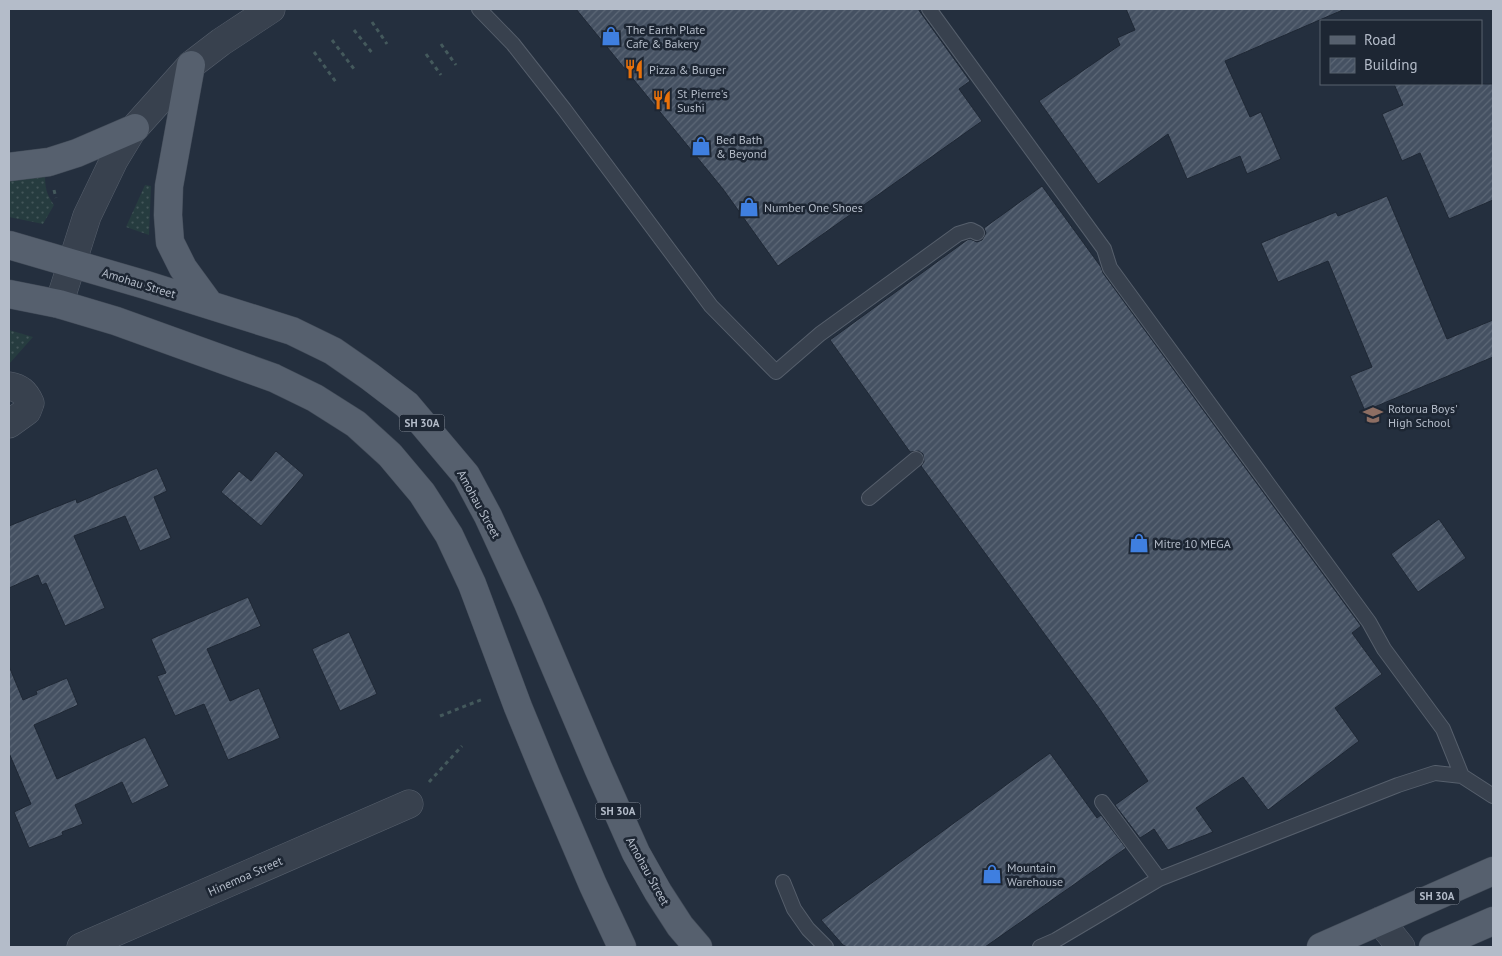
<svg xmlns="http://www.w3.org/2000/svg" width="1502" height="956" viewBox="0 0 1502 956" font-family="'PT Sans',sans-serif">
  <style>
    .green { fill: url(#green-dots) }
    .building { fill: url(#building-hatch); stroke: #1f2835 }
    .lines { fill: none; stroke-linecap: round; stroke-linejoin: round }
    .lane-casing { stroke: #565f6c; stroke-width: 16 }
    .street-casing { stroke: #565f6c; stroke-width: 29 }
    .primary-casing { stroke: #414a57; stroke-width: 29 }
    .path { stroke: #44595c; stroke-width: 3; stroke-dasharray: 4 4; stroke-linecap: butt }
    .lane { stroke: #38414e; stroke-width: 14 }
    .street { stroke: #38414e; stroke-width: 28 }
    .primary { stroke: #56606e; stroke-width: 28 }
    .labels { text-anchor: middle; dominant-baseline: central; stroke-width: 5; stroke-linejoin: round; paint-order: stroke }
    .shield { fill: #1d2633; stroke: #878f9c; stroke-width: 1 }
    .shield-label { font-size: 11px; font-weight: bold; fill: #b4bcc9 }
    .poi-label { font-size: 12px; fill: #b4bcc9; stroke: #1d2633; text-anchor: start }
    .street-label { font-size: 12px; fill: #b4bcc9; stroke: #1d2633 }
  </style>
  <defs>
    <pattern id="green-dots" width="8" height="8" patternUnits="userSpaceOnUse" patternTransform="scale(1.25)"><rect width="8" height="8" fill="#263c3f"/><path d="M2 2h.1M6 6h.1" fill="none" stroke="#435659" stroke-width="1.8" stroke-linecap="round"/></pattern>
    <pattern id="building-hatch" width="6" height="6" patternUnits="userSpaceOnUse" patternTransform="scale(1.25)"><rect width="6" height="6" fill="#455162"/><path d="M-1 1l2-2M0 6l6-6M5 7l2-2" fill="none" stroke="#5d6877"/></pattern>
  </defs>
  <rect width="100%" height="100%" fill="#242f3e"/>
  <path class="green" d="M 45,174 C 45,187 46,194 54,205 L 43,224 L 9,217 L 9,179 Z
    M 145,185 L 151,186 L 149,235 L 126,227 Z
    M 9,330 L 33,337 L 9,364 Z"/>
  <path class="building" d="M 576,9 L 918,9 L 970,81 L 959,89 L 982,121 L 778,266 L 723,189 Z
    M 1126,9 L 1345,9 L 1225,61 L 1250,117 L 1261,112 L 1281,159 L 1247,174 L 1240,156 L 1187,179 L 1168,134 L 1098,184 L 1039,101 L 1120,45 L 1117,38 L 1135,30 Z
    M 1394,84 L 1493,84 L 1493,200 L 1449,219 L 1420,153 L 1402,161 L 1382,114 L 1403,105 Z
    M 1042,186 L 1101,267 L 1103,273 L 1361,626 L 1352,633 L 1382,674 L 1335,708 L 1359,741 L 1268,810 L 1243,777 L 1196,808 L 1213,832 L 1168,850 L 1154,829 L 1140,838 L 1115,805 L 1148,781 L 1099,708 L 921,466 L 924,462 L 923,454 L 919,451 L 910,452 L 830,340 L 967,240 L 970,239 L 977,242 L 982,240 L 986,233 L 984,228 Z
    M 1387,196 L 1447,339 L 1493,320 L 1493,357 L 1365,411 L 1350,376 L 1372,367 L 1328,261 L 1278,282 L 1261,243 L 1336,212 L 1338,216 Z
    M 276,451 L 304,475 L 261,526 L 221,492 L 239,471 L 251,481 Z
    M 157,468 L 167,491 L 154,497 L 171,538 L 140,551 L 125,516 L 74,536 L 105,608 L 65,626 L 46,583 L 42,585 L 38,575 L 9,588 L 9,526 L 76,499 L 77,503 Z
    M 1439,519 L 1466,558 L 1418,592 L 1391,554 Z
    M 248,597 L 261,626 L 207,649 L 230,701 L 259,688 L 280,738 L 228,760 L 204,704 L 175,716 L 157,676 L 166,673 L 151,639 Z
    M 349,632 L 377,694 L 340,711 L 312,649 Z
    M 9,666 L 23,700 L 37,694 L 36,691 L 67,678 L 78,705 L 34,725 L 57,779 L 145,737 L 169,786 L 132,804 L 122,782 L 75,805 L 83,824 L 62,832 L 63,835 L 29,848 L 14,812 L 31,804 L 9,753 Z
    M 1050,753 L 1097,818 L 1101,815 L 1126,848 L 985,947 L 847,947 L 843,945 L 821,920 Z"/>
  <g class="lines">
    <defs>
      <path id="lane" d="M 479,9 L 513,44 L 564,109 L 711,306 L 776,372 L 820,334 L 958,234 L 971,230 L 977,233
        M 929,9 L 1104,249 L 1110,268 L 1369,622 L 1384,649 L 1443,729 L 1462,776
        M 869,498 L 916,459
        M 1102,802 L 1159,879
        M 783,882 L 794,909 L 808,929 L 826,947
        M 1040,947 L 1056,940 L 1159,879 L 1398,785 L 1435,773 L 1462,776 L 1493,796"/>
      <path id="street" d="M 59,304 L 87,216 L 114,160 L 131,132 L 191,65 L 221,42 L 271,9
        M 9,386 C 20,388 25,392 30,403 L 27,411 L 9,424
        M 1380,921 L 1401,947
        M 81,947 L 409,804"/>
      <path id="primary" d="M 191,65 L 169,186 L 168,215 L 170,242 L 183,268 L 210,305
        M 9,167 L 49,162 L 77,153 L 135,128
        M 9,245 L 146,285 L 292,331 L 333,351 L 369,376 L 407,405 L 466,475 L 488,516 L 528,603 L 599,770 L 636,853 L 658,892 L 680,926 L 698,947
        M 9,294 L 59,304 L 116,321 L 274,378 L 315,398 L 356,424 L 390,455 L 422,493 L 449,535 L 472,584 L 518,707 L 546,775 L 593,885 L 622,947
        M 1321,947 L 1493,871
        M 1433,947 L 1493,921"/>
    </defs>
    <use href="#lane" class="lane-casing"/>
    <use href="#street" class="street-casing"/>
    <use href="#primary" class="primary-casing"/>
    <path class="path" d="M 372,22 L 387,44
      M 354,30 L 373,54
      M 332,40 L 354,69
      M 441,44 L 456,65
      M 314,52 L 336,82
      M 426,54 L 441,75
      M 54,190 L 56,198
      M 440,716 L 483,699
      M 429,782 L 462,746"/>
    <use href="#lane" class="lane"/>
    <use href="#street" class="street"/>
    <use href="#primary" class="primary"/>
  </g>
  <defs>
    <symbol id="shop-bare" viewBox="-9 -9 18 18"><path d="M-5-2.5h2.3a2.7 3.5 0 0 1 5.4 0H5L5.5 6h-11ZM-1.5-2.5h3a1.5 2.3 0 0 0-3 0Z" fill="#3f7fe0" stroke="#1d2633" stroke-width="2.5" paint-order="stroke"/></symbol>
    <symbol id="restaurant-bare" viewBox="-9 -9 18 18"><path d="M-5-6h1v4h1v-4h1v4h1v-4h1v5L-1.5 .5V6h-2V.5L-5-1ZM5-6V6H3V1.5H1.5Q1.5-4 5-6Z" fill="#e8710a" stroke="#1d2633" stroke-width="2.5" paint-order="stroke"/></symbol>
    <symbol id="school-bare" viewBox="-9 -9 18 18"><path d="M0-5L7-2L0 1L-7-2ZM-4 1L0 2.5L4 1V4Q0 6-4 4Z" fill="#8d6e63" stroke="#1d2633" stroke-width="2.5" paint-order="stroke"/></symbol>
  </defs>
  <g fill-rule="evenodd">
    <use href="#shop-bare" x="597" y="22" width="28" height="28"/>
    <use href="#restaurant-bare" x="620" y="55" width="28" height="28"/>
    <use href="#restaurant-bare" x="648" y="86" width="28" height="28"/>
    <use href="#shop-bare" x="687" y="132" width="28" height="28"/>
    <use href="#shop-bare" x="735" y="193" width="28" height="28"/>
    <use href="#school-bare" x="1359" y="401" width="28" height="28"/>
    <use href="#shop-bare" x="1125" y="529" width="28" height="28"/>
    <use href="#shop-bare" x="978" y="860" width="28" height="28"/>
  </g>
  <g class="labels">
    <g class="shield">
      <rect x="399.5" y="414.5" width="45" height="17" rx="4"/>
      <rect x="595.5" y="802.5" width="45" height="17" rx="4"/>
      <rect x="1414.5" y="887.5" width="45" height="17" rx="4"/>
    </g>
    <g class="shield-label">
      <text x="422" y="423">SH 30A</text>
      <text x="618" y="811">SH 30A</text>
      <text x="1437" y="896">SH 30A</text>
    </g>
    <g class="poi-label">
      <text x="626" y="29">The Earth Plate<tspan x="626" dy="14">Cafe &amp; Bakery</tspan></text>
      <text x="649" y="69">Pizza &amp; Burger</text>
      <text x="677" y="93">St Pierre's<tspan x="677" dy="14">Sushi</tspan></text>
      <text x="716" y="139">Bed Bath<tspan x="716" dy="14">&amp; Beyond</tspan></text>
      <text x="764" y="207">Number One Shoes</text>
      <text x="1388" y="408">Rotorua Boys'<tspan x="1388" dy="14">High School</tspan></text>
      <text x="1154" y="543">Mitre 10 MEGA</text>
      <text x="1007" y="867">Mountain<tspan x="1007" dy="14">Warehouse</tspan></text>
    </g>
    <g class="street-label">
      <text transform="translate(139 283) rotate(17)">Amohau Street</text>
      <text transform="translate(479 504) rotate(61)">Amohau Street</text>
      <text transform="translate(648 871) rotate(61)">Amohau Street</text>
      <text transform="translate(245 876) rotate(-24)">Hinemoa Street</text>
    </g>
  </g>
  <rect width="1502" height="956" fill="none" stroke="#b4bcc9" stroke-width="20"/>
  <rect x="1320" y="20" width="162" height="65" fill="#1d2633" stroke="#59626f"/>
  <rect x="1330" y="36" width="25" height="8" fill="#56606e" stroke="#59626f"/>
  <text x="1364" y="45" font-size="15" fill="#b4bcc9">Road</text>
  <rect x="1330" y="58" width="25" height="15" fill="url(#building-hatch)" stroke="#59626f"/>
  <text x="1364" y="70" font-size="15" fill="#b4bcc9">Building</text>
</svg>
